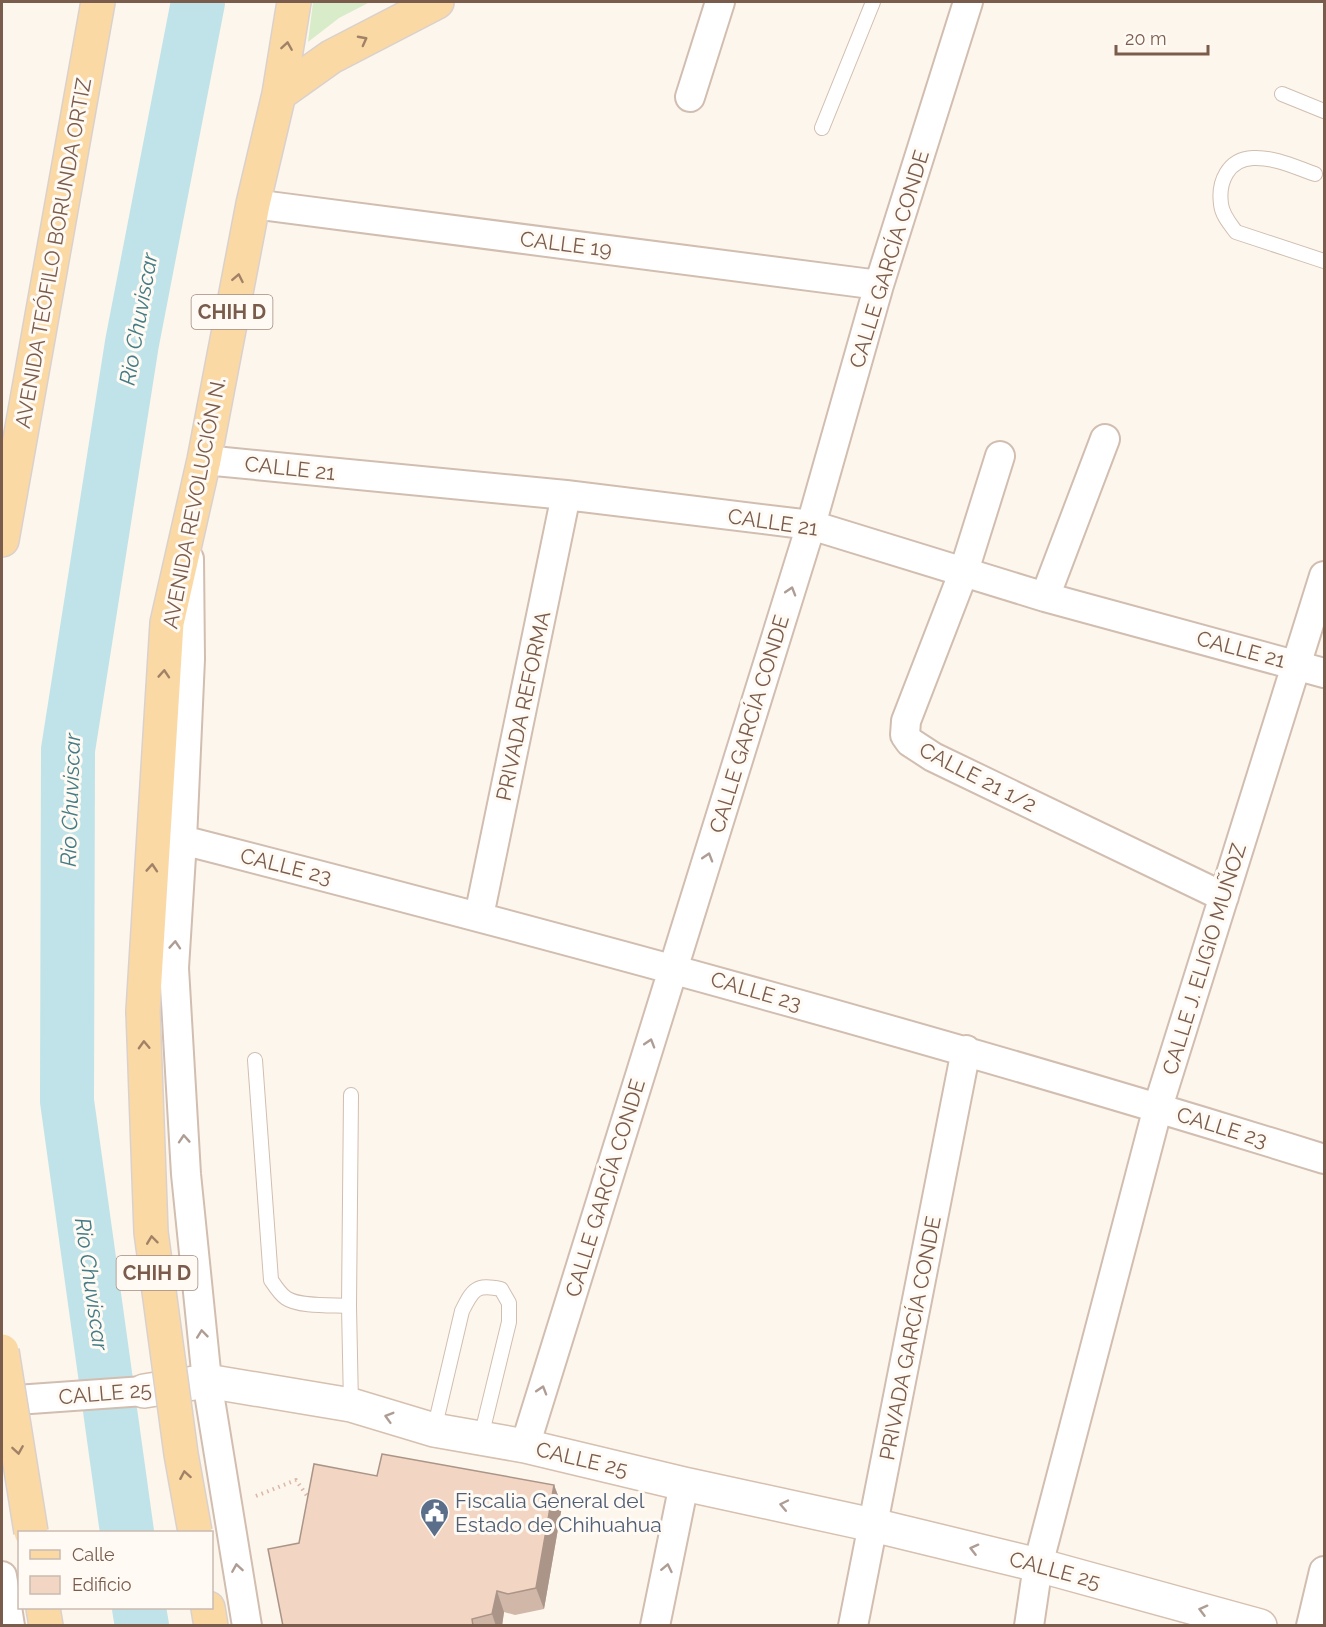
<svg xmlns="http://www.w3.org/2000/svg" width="1326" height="1627" viewBox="0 0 1326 1627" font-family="Raleway,sans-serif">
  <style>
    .green { fill: #d8ecc9 }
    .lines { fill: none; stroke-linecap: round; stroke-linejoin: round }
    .river { stroke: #bfe3e8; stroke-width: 54 }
    .lane-casing { stroke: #d1beb0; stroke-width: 16 }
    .street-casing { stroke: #d1beb0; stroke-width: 32 }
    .secondary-casing { stroke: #d6c0b0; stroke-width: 36 }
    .primary-casing { stroke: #dad1cd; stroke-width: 36 }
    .path { stroke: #d9b8a5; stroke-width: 4; stroke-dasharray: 1.5 4.5; stroke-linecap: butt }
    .lane { stroke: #fff; stroke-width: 14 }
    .street { stroke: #fff; stroke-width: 28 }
    .secondary { stroke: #fff; stroke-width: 33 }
    .primary { stroke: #fbd9a5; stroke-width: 33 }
    .primary-bridge-casing { stroke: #dad1cd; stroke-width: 36; stroke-linecap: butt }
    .primary-bridge { stroke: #fbd9a5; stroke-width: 33 }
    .wall { fill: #d1b7a8 }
    .shaded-wall { fill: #aa9588 }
    .building { fill: #f3d5c3; stroke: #aa9588; stroke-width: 1.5 }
    .oneway { stroke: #a18267 }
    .oneway2 { stroke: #af9d94 }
    .labels { text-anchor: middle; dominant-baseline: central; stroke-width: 6; stroke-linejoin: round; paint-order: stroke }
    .shield { fill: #fffaf3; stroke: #a28b7f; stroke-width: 1.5 }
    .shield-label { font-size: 20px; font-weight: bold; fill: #7a5c4d }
    .street-label { font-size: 21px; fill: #7a5c4d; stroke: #fffaf3 }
    .service-label { font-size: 21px; fill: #4e5e75; stroke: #fffaf3; text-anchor: start }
    .water-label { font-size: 22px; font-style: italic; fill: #437c86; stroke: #fffaf3 }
  </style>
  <rect width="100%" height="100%" fill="#fdf6ec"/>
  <path class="green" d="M 313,2 L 370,2 L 339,18 L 308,42 Z"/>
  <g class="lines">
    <path class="river" d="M 127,1532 L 67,1101 L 68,750 L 132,343 L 198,2
      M 139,1608 L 142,1626"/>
    <defs>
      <path id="lane" d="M 1282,94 L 1324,111
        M 822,128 L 873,2
        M 1315,174 C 1295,167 1275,157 1253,158 C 1228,159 1218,182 1221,204 C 1222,215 1230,224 1236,232 L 1324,261
        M 255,1060 L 271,1280 C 275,1286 280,1294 286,1298 C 299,1307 333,1305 349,1306
        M 351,1095 L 349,1306 L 351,1405
        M 434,1430 L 462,1311 C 473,1289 476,1284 501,1289 L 509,1303 L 509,1322 L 481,1437"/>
      <path id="street" d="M 690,97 L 720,2
        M 253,204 L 879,285
        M 1000,456 L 964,571 L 906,721 L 905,735 L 910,742 L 933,757 L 1224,897
        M 204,460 L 566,495 L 811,525 L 1045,597 L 1324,673
        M 189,559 L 190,659 L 182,840 L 174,968 L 186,1174 L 207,1381 L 247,1626
        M 1045,597 L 1105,439
        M 182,840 C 566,938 946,1041 1324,1159
        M 479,916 L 566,495
        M 2,1401 L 144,1391
        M 525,1446 L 811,525 L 879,285 L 968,2
        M 2,1576 L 10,1626
        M 655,1626 L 684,1484
        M 853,1626 L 966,1050
        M 1029,1626 L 1038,1565 L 1158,1107 L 1324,576
        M 1311,1626 L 1324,1571"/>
      <path id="secondary" d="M 144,1391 L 207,1381 L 351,1405 L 434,1430 L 525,1446 L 684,1484 L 873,1525 L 1038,1565 L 1260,1626"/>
      <path id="primary" d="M 279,94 L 331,57 L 437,2
        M 2,540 L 98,2
        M 143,1011 L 167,623 L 204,460 L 253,204 L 279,94 L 294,2
        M 43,1608 L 46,1626
        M 208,1608 L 211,1626"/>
    </defs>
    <use href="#lane" class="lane-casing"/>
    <use href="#street" class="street-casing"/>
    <use href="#secondary" class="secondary-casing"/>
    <use href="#primary" class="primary-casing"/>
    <path class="path" d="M 256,1496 L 296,1480 L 310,1500"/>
    <use href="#lane" class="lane"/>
    <use href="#street" class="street"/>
    <use href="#secondary" class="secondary"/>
    <use href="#primary" class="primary"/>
    <defs>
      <path id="primary-bridge" d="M 143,1011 L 151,1232 L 181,1454 L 195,1532
        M 2,1351 L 31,1532"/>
    </defs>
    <use href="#primary-bridge" class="primary-bridge-casing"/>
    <use href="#primary-bridge" class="primary-bridge"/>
  </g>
  <path class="wall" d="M 377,1476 L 554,1485 L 562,1506 L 544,1609 L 515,1615 L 504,1612 L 502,1626 L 283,1626 L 299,1543 Z"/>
  <path class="shaded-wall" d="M 554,1485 L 562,1506 L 544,1609 L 536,1588 Z
    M 497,1591 L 504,1612 L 502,1626 L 496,1626 L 492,1614 Z"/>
  <path class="building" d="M 382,1454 L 554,1485 L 536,1588 L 508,1594 L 497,1591 L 492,1614 L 472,1619 L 473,1626 L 283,1626 L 268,1549 L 299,1543 L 314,1464 L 377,1476 Z"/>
  <defs><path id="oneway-chevron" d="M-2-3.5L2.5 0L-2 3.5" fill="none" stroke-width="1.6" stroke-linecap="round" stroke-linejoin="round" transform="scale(1.5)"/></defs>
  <g class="oneway">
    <use href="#oneway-chevron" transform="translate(363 40) rotate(-28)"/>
    <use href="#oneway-chevron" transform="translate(287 46) rotate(-81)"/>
    <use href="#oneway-chevron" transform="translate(238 278) rotate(-79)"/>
    <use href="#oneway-chevron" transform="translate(164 674) rotate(-86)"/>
    <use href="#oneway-chevron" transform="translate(152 868) rotate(-86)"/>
    <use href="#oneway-chevron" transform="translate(144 1045) rotate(-92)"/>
    <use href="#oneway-chevron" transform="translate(152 1240) rotate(-97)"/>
    <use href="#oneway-chevron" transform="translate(18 1450) rotate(81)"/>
    <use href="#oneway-chevron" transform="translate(185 1475) rotate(-100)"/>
  </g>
  <g class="oneway2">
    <use href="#oneway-chevron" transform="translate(791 591) rotate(-73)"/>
    <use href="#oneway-chevron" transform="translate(708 857) rotate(-73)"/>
    <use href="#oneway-chevron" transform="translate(175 945) rotate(-86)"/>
    <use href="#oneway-chevron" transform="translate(650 1043) rotate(-73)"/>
    <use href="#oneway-chevron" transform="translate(184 1139) rotate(-94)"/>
    <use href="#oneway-chevron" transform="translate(202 1334) rotate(-96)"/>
    <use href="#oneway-chevron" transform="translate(542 1390) rotate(-73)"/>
    <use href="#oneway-chevron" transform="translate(389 1417) rotate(-164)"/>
    <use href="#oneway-chevron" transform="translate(784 1505) rotate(-168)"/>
    <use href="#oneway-chevron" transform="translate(974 1549) rotate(-166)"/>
    <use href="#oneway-chevron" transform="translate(237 1568) rotate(-99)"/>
    <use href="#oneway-chevron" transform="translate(667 1568) rotate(-78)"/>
    <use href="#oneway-chevron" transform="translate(1203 1610) rotate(-165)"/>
  </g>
  <defs>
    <symbol id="civic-pin" viewBox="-11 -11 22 30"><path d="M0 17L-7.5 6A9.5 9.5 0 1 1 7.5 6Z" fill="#5c6f8a" stroke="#fffaf3"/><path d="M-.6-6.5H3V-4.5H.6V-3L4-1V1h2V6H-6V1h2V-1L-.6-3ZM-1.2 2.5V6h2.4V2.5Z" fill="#fff"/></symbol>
  </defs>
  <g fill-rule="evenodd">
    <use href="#civic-pin" x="418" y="1496" width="33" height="45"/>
  </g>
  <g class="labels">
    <g class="shield">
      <rect x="191.5" y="295" width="81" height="34" rx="4.5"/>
      <rect x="116.5" y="1256" width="81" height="34" rx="4.5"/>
    </g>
    <g class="shield-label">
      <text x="232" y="312">CHIH D</text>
      <text x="157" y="1273">CHIH D</text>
    </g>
    <g class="street-label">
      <text transform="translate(566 244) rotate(7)">CALLE 19</text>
      <text transform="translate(53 253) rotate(-80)">AVENIDA TEÓFILO BORUNDA ORTIZ</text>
      <text transform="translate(889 259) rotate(-73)">CALLE GARCÍA CONDE</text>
      <text transform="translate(290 468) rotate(6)">CALLE 21</text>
      <text transform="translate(194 503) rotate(-79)">AVENIDA REVOLUCIÓN N.</text>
      <text transform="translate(773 522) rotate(8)">CALLE 21</text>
      <text transform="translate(1241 649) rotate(15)">CALLE 21</text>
      <text transform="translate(523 706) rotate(-78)">PRIVADA REFORMA</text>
      <text transform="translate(749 724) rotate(-73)">CALLE GARCÍA CONDE</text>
      <text transform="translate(978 777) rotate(27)">CALLE 21 1/2</text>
      <text transform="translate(286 866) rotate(14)">CALLE 23</text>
      <text transform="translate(1204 959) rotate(-73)">CALLE J. ELIGIO MUÑOZ</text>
      <text transform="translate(756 991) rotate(16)">CALLE 23</text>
      <text transform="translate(1222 1127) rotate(17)">CALLE 23</text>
      <text transform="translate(605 1188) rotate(-73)">CALLE GARCÍA CONDE</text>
      <text transform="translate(910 1338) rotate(-79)">PRIVADA GARCÍA CONDE</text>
      <text transform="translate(105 1393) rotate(-5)">CALLE 25</text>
      <text transform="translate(582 1459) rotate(13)">CALLE 25</text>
      <text transform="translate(1055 1570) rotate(15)">CALLE 25</text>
    </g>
    <g class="service-label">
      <text x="455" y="1500">Fiscalia General del<tspan x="455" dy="24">Estado de Chihuahua</tspan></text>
    </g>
    <g class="water-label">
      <text transform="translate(138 319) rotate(-80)">Rio Chuviscar</text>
      <text transform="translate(70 800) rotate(-88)">Rio Chuviscar</text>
      <text transform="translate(92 1284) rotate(82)">Rio Chuviscar</text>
    </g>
  </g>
  <rect width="1326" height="1627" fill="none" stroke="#7a5c4d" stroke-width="6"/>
  <rect x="18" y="1531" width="195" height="78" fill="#fffaf3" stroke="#cabbb1" stroke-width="1.5"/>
  <rect x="30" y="1550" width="30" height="9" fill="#fbd9a5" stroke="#cabbb1" stroke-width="1.5"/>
  <text x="72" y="1561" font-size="18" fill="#7a5c4d">Calle</text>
  <rect x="30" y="1576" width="30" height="18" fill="#f3d5c3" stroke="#cabbb1" stroke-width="1.5"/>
  <text x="72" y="1591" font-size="18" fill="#7a5c4d">Edificio</text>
  <path d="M1116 45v9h92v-9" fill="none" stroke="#7a5c4d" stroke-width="3"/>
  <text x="1125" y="45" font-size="18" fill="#7a5c4d" stroke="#fffaf3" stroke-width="4.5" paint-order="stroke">20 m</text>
</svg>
